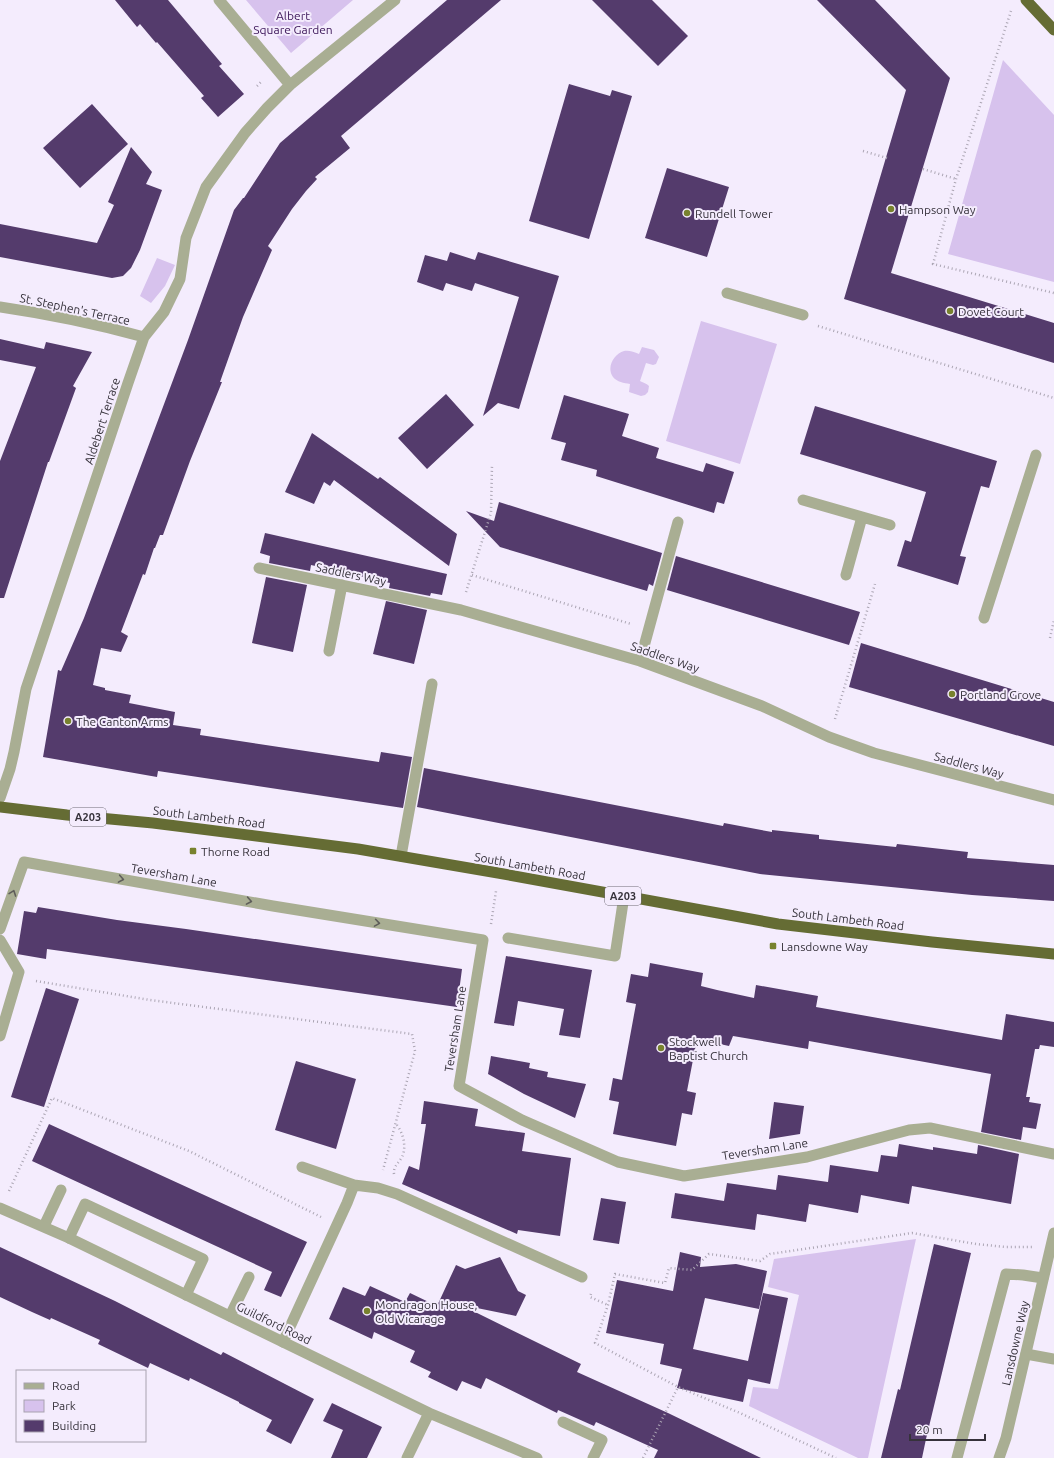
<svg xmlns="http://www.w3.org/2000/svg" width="1054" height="1458" viewBox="0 0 1054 1458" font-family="Ubuntu,sans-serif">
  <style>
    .green { fill: #d7c2ed }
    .building { fill: #543b6c }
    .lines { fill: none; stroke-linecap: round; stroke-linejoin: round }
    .path { stroke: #aca6b4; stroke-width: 2.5; stroke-dasharray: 1 3; stroke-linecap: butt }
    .service { stroke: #a9ae93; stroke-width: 11 }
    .minor { stroke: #a9ae93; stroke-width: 11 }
    .trunk { stroke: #656c34; stroke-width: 11 }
    .oneway { stroke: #5e5d5a }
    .poi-dot { fill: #78822e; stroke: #f4ecfd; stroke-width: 1.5 }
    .labels { text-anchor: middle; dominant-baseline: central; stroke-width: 4; stroke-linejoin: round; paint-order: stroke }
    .shield { fill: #f4ecfd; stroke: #6f6a75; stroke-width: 1 }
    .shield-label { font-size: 11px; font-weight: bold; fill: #36323b }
    .park-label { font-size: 12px; fill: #3a1457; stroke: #f4ecfd }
    .poi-label { font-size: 12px; fill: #36323b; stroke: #f4ecfd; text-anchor: start }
    .street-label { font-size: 12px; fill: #36323b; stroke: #f4ecfd }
  </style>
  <rect width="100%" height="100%" fill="#f4ecfd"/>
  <path class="green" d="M 246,0 L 353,0 L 291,53 Z
    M 1003,60 L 1054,115 L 1054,282 L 948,254 Z
    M 157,258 L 175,265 L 165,286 L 151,303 L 140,296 Z
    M 701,321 L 777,344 L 740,464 L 666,441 Z
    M 642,347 L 654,350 L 659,357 L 656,364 L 653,365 L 646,363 L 640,381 C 644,383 646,383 649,386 L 648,392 L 645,395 L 641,396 L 629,392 L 630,384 C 624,383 617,382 613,377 C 606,367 614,354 624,351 C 629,350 634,352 639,354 Z
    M 916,1239 L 868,1458 L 858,1458 L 749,1406 L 753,1387 L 778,1389 L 799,1295 L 768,1287 L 774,1259 Z"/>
  <path class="building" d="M 115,0 L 168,0 L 222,64 L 219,66 L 244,94 L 218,117 L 201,98 L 204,96 L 157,42 L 156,43 L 140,24 L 137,27 Z
    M 447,0 L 501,0 L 341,136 L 350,148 L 315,177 L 317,179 L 306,191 L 292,209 L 268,246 L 272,250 L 243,317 L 220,382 L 222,382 L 190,461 L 163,535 L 160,535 L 155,548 L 154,548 L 145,575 L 143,574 L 121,632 L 128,636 L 121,652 L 101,648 L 93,685 L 105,688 L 105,690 L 131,695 L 129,703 L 175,712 L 173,725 L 201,729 L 200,735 L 379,762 L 381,752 L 412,757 L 403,808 L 158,771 L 157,777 L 43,757 L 58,670 L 61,671 L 84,618 L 188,340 L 234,210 L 243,198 L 244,198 L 280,143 Z
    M 592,0 L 652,0 L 688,36 L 658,66 Z
    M 817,0 L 875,0 L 950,78 L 891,273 L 1054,323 L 1054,363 L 844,299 L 906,90 Z
    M 569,84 L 610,96 L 612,90 L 632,96 L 589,239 L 529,221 Z
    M 92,104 L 128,144 L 80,188 L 43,148 Z
    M 131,147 L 152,172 L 146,184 L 162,190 L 140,250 L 131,268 L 123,276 L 112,278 L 0,257 L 0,224 L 97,243 L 114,205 L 108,202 Z
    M 667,168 L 729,187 L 707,257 L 645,238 Z
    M 450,252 L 475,260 L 478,252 L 559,276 L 519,409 L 498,403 L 483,416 L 519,297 L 475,283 L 472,291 L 446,283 L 443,291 L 417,282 L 425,255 L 447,261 Z
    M 0,339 L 44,349 L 46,342 L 92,352 L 73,386 L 76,388 L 49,462 L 48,462 L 4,598 L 0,598 L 0,461 L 36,367 L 0,360 Z
    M 446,394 L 474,425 L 427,469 L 398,438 Z
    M 564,395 L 629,414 L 622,436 L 659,448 L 656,458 L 703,472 L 706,463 L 734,472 L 724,504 L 717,502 L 714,513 L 596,476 L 597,470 L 561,460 L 566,443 L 551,439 Z
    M 815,406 L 997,461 L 989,488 L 981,486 L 960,556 L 966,557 L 958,585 L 897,566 L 905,540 L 911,542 L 926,492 L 800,454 Z
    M 312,433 L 378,479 L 380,477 L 457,534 L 449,566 L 334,480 L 330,486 L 324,482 L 314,504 L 285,492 Z
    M 499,502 L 662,553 L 653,586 L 649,584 L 647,591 L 500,547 L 466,511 L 494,521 Z
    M 265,533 L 447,574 L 442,595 L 431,593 L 430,596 L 389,588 L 390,583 L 311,565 L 310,571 L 269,563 L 270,556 L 260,553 Z
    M 676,556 L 860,612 L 849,645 L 667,590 Z
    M 266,577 L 307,585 L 293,652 L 252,643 Z
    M 386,601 L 427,610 L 414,664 L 373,654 Z
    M 861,643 L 1054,702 L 1054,746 L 849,687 Z
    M 424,768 L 723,826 L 724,823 L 772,832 L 772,830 L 819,835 L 819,839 L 896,847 L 897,844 L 968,852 L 967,858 L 1054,865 L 1054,901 L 972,895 L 760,874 L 417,807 Z
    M 38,907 L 117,920 L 186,929 L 462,969 L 457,1007 L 47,949 L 46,959 L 17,954 L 24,911 L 36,913 Z
    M 506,956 L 592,970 L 580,1038 L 559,1035 L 564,1009 L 518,1001 L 514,1026 L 494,1023 Z
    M 650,963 L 703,973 L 701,986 L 717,990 L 754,998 L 756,985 L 818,996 L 816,1007 L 1002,1040 L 1006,1014 L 1054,1022 L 1054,1047 L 1040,1045 L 1039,1049 L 1035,1049 L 1026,1097 L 1030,1097 L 1029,1102 L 1041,1104 L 1036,1129 L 1023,1127 L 1021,1140 L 981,1132 L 991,1074 L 809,1041 L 808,1049 L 733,1036 L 729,1046 L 697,1039 L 687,1091 L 696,1093 L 692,1115 L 682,1113 L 676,1146 L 613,1134 L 619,1102 L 609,1100 L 613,1078 L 622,1080 L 636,1004 L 626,1002 L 631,974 L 648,977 Z
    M 46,988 L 79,999 L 44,1107 L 11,1097 Z
    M 491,1056 L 530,1063 L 529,1068 L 548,1072 L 547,1077 L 586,1084 L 575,1118 L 524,1094 L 488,1074 Z
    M 296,1061 L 356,1079 L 336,1149 L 275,1130 Z
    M 424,1101 L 478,1109 L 475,1126 L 525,1133 L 522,1151 L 571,1158 L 560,1236 L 518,1230 L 517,1234 L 402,1184 L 409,1166 L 419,1170 L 426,1124 L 421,1124 Z
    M 774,1102 L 804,1106 L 800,1134 L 769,1139 Z
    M 49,1124 L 307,1242 L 281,1297 L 264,1290 L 272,1272 L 32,1161 Z
    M 899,1144 L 933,1150 L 933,1147 L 977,1154 L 978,1145 L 1019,1154 L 1011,1204 L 912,1186 L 909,1204 L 861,1195 L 858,1213 L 809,1204 L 806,1222 L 757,1214 L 755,1230 L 671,1218 L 675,1193 L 724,1201 L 727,1183 L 776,1190 L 778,1175 L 828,1182 L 830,1165 L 878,1172 L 881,1155 L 897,1157 Z
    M 601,1198 L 626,1202 L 619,1244 L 593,1240 Z
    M 934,1244 L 971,1253 L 926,1439 L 922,1458 L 881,1458 L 898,1389 L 900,1390 Z
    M 0,1247 L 115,1301 L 221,1355 L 223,1352 L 314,1399 L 291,1444 L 266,1431 L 272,1420 L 239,1403 L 239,1402 L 190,1378 L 189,1381 L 150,1363 L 148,1368 L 98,1344 L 100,1340 L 51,1318 L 50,1320 L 32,1312 L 0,1297 Z
    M 680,1252 L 701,1257 L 700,1267 L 736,1264 L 767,1271 L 759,1309 L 705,1298 L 693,1349 L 748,1361 L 763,1293 L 788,1298 L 770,1384 L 748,1379 L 743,1402 L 677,1388 L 682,1369 L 660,1364 L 664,1344 L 606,1333 L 617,1280 L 673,1291 Z
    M 500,1257 L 518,1291 L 526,1295 L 516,1316 L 472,1307 L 471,1310 L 581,1364 L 577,1372 L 668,1413 L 761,1458 L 654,1458 L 658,1450 L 596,1422 L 594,1426 L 558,1410 L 557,1413 L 486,1378 L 481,1389 L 462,1381 L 457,1391 L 428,1377 L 431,1372 L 410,1362 L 415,1351 L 374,1332 L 372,1339 L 329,1319 L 343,1287 L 365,1296 L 370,1286 L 405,1302 L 410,1293 L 437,1306 L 456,1265 L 465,1269 Z
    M 332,1403 L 382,1427 L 367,1458 L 331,1458 L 343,1430 L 323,1421 Z"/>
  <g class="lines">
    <path class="path" d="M 1011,11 L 956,179 L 933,264 L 1054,293
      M 257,86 L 262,81
      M 863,151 L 887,158
      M 923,169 L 956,179
      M 818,326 L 1054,398
      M 472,575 L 631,624
      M 466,592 L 491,513 L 492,465
      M 1050,638 L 1054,620
      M 835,719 L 875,584
      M 491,924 L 496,891
      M 36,981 L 150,1000 L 412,1034 L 415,1051 L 383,1170
      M 394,1174 C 393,1166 399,1163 402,1157 C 407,1147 403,1132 396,1124
      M 9,1191 L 52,1098 L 189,1151 L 321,1217
      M 591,1294 L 590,1297 L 608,1305
      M 680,1388 L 595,1343 L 608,1305 L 615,1274 L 665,1283 L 669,1268 L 692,1270 L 709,1254 L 760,1261 L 770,1254 L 912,1233 L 976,1244 L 1006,1247 L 1032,1247
      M 643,1458 L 678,1387 L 740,1413 L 836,1458"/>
    <path class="service" d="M 727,293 L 803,315
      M 803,500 L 890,525
      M 259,568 L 461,610 L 640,661 L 762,706 L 829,737 L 874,753 L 1054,800
      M 846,575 L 862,517
      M 984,618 L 1036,455
      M 329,651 L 342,585
      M 640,661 L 678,522
      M 401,856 L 432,684
      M 508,938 L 615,956 L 624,896
      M 0,940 L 19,972 L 0,1036
      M 302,1167 L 354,1185
      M 44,1226 L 61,1190
      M 69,1238 L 85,1204 L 203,1259 L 186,1295
      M 230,1316 L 249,1277
      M 283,1342 L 347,1203 L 354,1185 L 378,1188 L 397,1194 L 582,1277
      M 1026,1354 L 1054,1359
      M 563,1422 L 602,1440 L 593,1458
      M 957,1458 L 1006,1274 L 1023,1275 L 1043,1278"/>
    <path class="minor" d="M 219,0 L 290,85
      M 0,307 C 48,314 97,324 144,337
      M 0,798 L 10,769 L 14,752 L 26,689 L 128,383 L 144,337 L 164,312 L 180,279 L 186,238 L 206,187 L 245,133 L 267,108 L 290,85 L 395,0
      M 0,929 L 24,862 L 273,906 L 483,940 L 459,1086 L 522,1120 L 618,1162 L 684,1176 L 807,1157 L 909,1130 L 930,1128 L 1054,1154
      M 0,1208 L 69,1238 L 429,1413 L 537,1458
      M 407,1458 L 429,1413
      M 999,1458 L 1006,1438 L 1054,1233"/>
    <path class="trunk" d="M 1026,0 L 1054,30
      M 0,807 L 67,815 L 153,823 L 358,849 L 498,873 L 778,924 L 932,942 L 1054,954"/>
  </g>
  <defs><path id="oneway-chevron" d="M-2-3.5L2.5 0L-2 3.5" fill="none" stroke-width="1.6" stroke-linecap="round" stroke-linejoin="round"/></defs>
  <g class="oneway">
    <use href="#oneway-chevron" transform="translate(121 879) rotate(10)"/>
    <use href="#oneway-chevron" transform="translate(13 893) rotate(-70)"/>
    <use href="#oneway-chevron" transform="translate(249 901) rotate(10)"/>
    <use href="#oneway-chevron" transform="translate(377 923) rotate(9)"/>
  </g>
  <g class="poi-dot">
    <circle cx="891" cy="209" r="4"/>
    <circle cx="687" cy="213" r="4"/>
    <circle cx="950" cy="311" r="4"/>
    <circle cx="952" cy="694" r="4"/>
    <circle cx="68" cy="721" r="4"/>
    <rect x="189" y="847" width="8" height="8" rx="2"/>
    <rect x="769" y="942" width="8" height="8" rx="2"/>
    <circle cx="661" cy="1048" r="4"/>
    <circle cx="367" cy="1311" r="4"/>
  </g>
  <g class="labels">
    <g class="shield">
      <rect x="70" y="808" width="36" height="18" rx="3"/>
      <rect x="605" y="887" width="36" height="18" rx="3"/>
    </g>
    <g class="shield-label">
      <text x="88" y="817">A203</text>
      <text x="623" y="896">A203</text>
    </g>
    <g class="park-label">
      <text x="293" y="15">Albert<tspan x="293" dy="14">Square Garden</tspan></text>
    </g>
    <g class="poi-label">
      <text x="899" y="209">Hampson Way</text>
      <text x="695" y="213">Rundell Tower</text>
      <text x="958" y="311">Dovet Court</text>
      <text x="960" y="694">Portland Grove</text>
      <text x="76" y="721">The Canton Arms</text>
      <text x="201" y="851">Thorne Road</text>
      <text x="781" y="946">Lansdowne Way</text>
      <text x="669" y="1041">Stockwell<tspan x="669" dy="14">Baptist Church</tspan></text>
      <text x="375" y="1304">Mondragon House,<tspan x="375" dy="14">Old Vicarage</tspan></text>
    </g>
    <g class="street-label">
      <text transform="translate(75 309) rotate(12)">St. Stephen's Terrace</text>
      <text transform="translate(102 421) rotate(-72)">Aldebert Terrace</text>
      <text transform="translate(351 574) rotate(12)">Saddlers Way</text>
      <text transform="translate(665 657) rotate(19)">Saddlers Way</text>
      <text transform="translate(969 765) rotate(15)">Saddlers Way</text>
      <text transform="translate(209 817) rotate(7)">South Lambeth Road</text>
      <text transform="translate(530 866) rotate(10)">South Lambeth Road</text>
      <text transform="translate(174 875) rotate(10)">Teversham Lane</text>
      <text transform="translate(848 919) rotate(7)">South Lambeth Road</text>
      <text transform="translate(455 1029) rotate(-81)">Teversham Lane</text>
      <text transform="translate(765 1149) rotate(-9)">Teversham Lane</text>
      <text transform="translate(274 1323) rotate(26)">Guildford Road</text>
      <text transform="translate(1015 1343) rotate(-77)">Lansdowne Way</text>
    </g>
  </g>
  <rect x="16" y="1370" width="130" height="72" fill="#f4ecfd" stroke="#a8a2af"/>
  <rect x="24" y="1383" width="20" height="6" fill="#a9ae93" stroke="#a8a2af"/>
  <text x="52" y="1390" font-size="12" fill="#36323b">Road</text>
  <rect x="24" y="1400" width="20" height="12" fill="#d7c2ed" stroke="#a8a2af"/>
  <text x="52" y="1410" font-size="12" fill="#36323b">Park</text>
  <rect x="24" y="1420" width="20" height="12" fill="#543b6c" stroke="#a8a2af"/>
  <text x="52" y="1430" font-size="12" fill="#36323b">Building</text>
  <path d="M910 1434v6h75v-6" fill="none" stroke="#36323b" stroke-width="2"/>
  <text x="916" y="1434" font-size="12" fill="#36323b" stroke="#f4ecfd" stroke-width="3" paint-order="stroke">20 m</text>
</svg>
